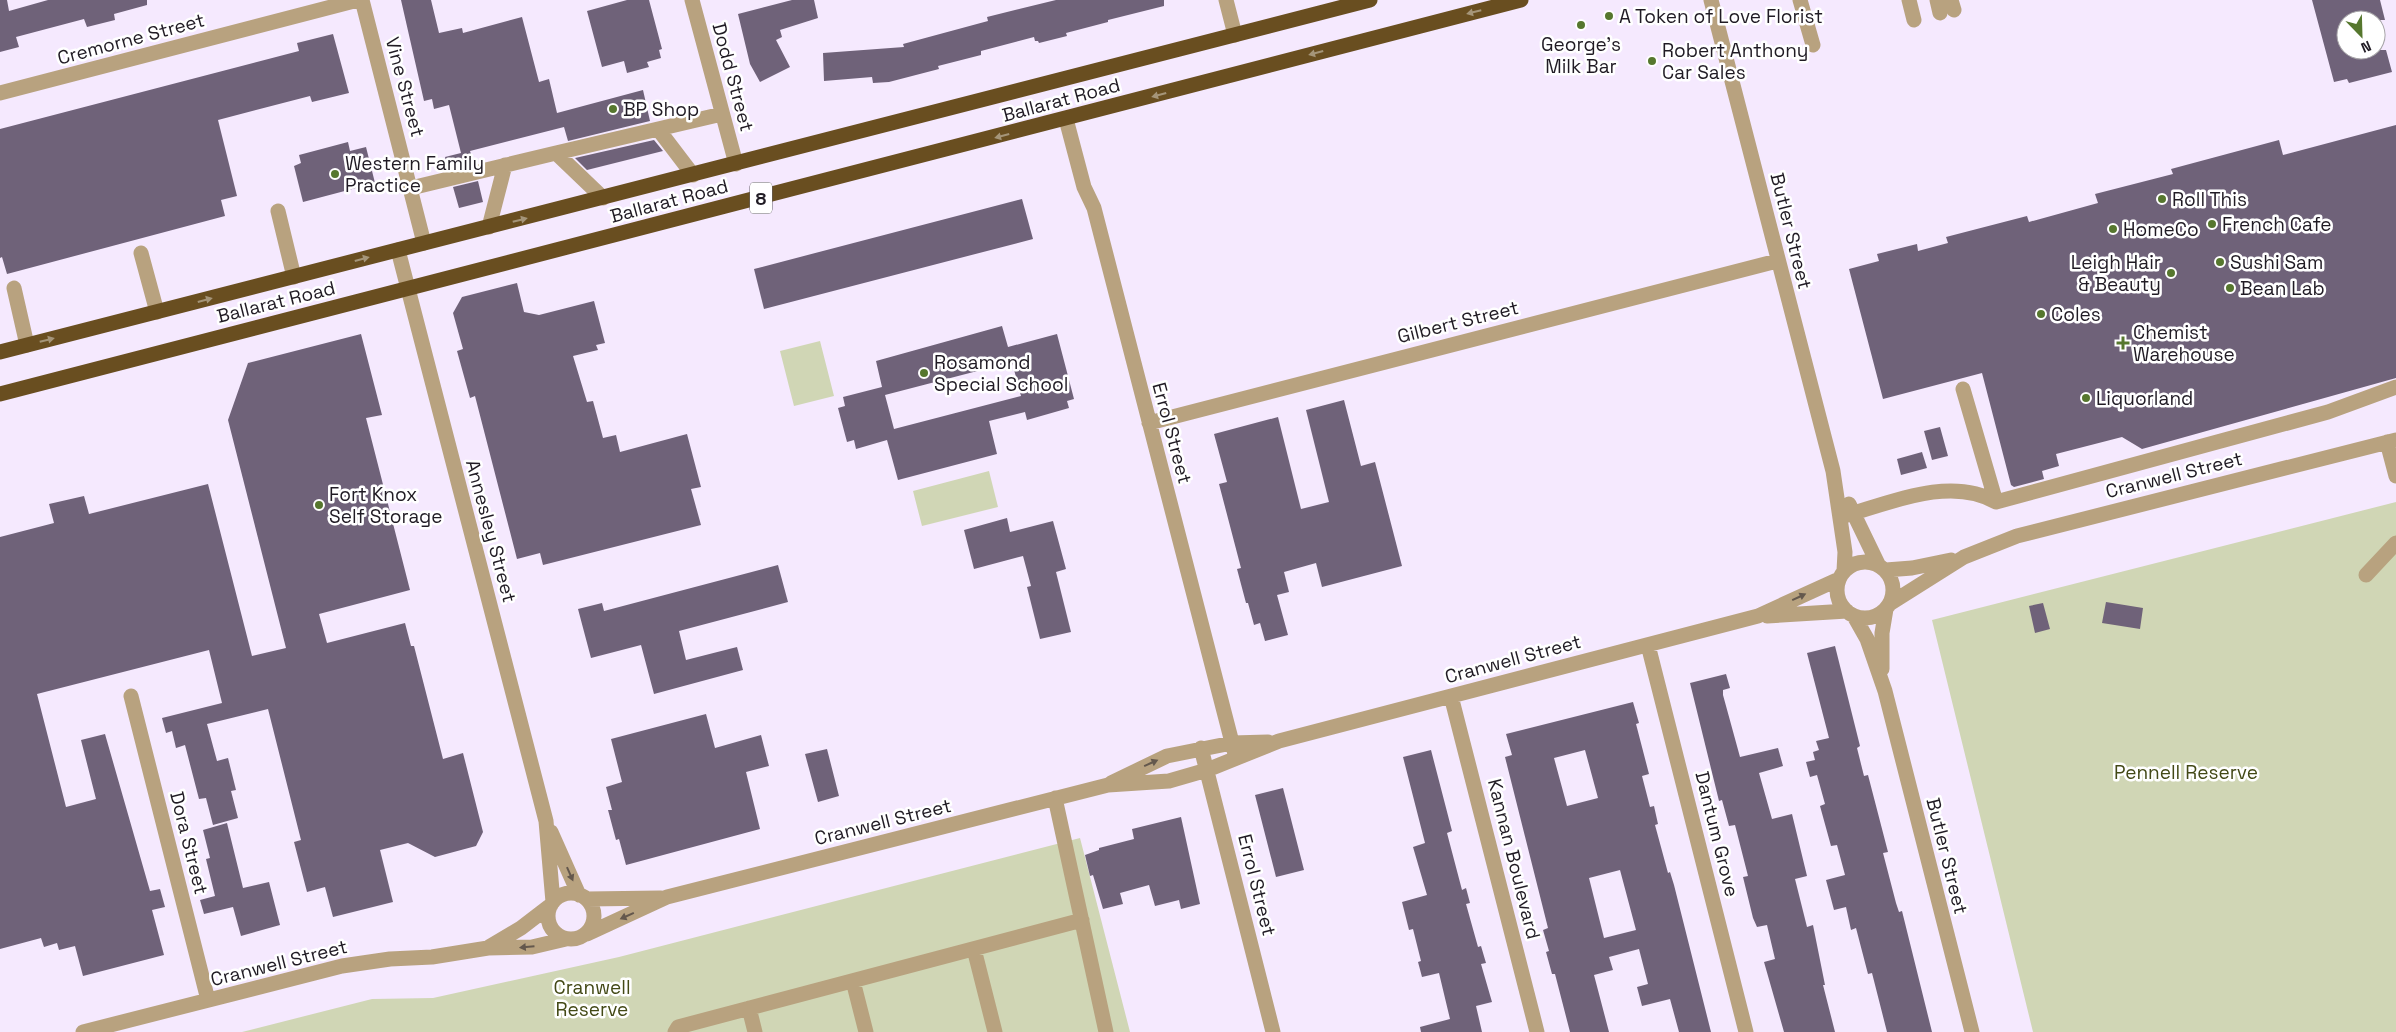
<svg xmlns="http://www.w3.org/2000/svg" width="2396" height="1032" viewBox="0 0 2396 1032" font-family="'Space Grotesk',sans-serif">
  <style>
    .green { fill: #d0d6b5 }
    .building { fill: #6f6279; fill-rule: evenodd }
    .lines { fill: none; stroke-linecap: round; stroke-linejoin: round }
    .minor { stroke: #b8a27f; stroke-width: 15 }
    .highway { stroke: #694e20; stroke-width: 15 }
    .oneway { fill: #a59579 }
    .oneway2 { fill: #64584d }
    .poi-dot { fill: #56772e; stroke: #fff; stroke-width: 2 }
    .labels { text-anchor: middle; dominant-baseline: central; stroke-width: 5; stroke-linejoin: round; paint-order: stroke }
    .shield { fill: #fff; stroke: #635f66; stroke-width: 1 }
    .shield-label { font-size: 18px; font-weight: bold; fill: #201b24 }
    .poi-label { font-size: 19px; fill: #201b24; stroke: #fff; text-anchor: start }
    .street-label { font-size: 19px; fill: #201b24; stroke: #fff }
    .park-label { font-size: 19px; fill: #434916; stroke: #fff }
  </style>
  <rect width="100%" height="100%" fill="#f5e9fe"/>
  <path class="green" d="M 820,341 L 834,396 L 794,406 L 780,351 Z
    M 989,471 L 998,507 L 922,526 L 913,491 Z
    M 2396,502 L 2396,1032 L 2033,1032 L 1932,620 Z
    M 1080,838 L 1130,1032 L 242,1032 L 372,999 L 433,998 L 619,957 Z"/>
  <path class="building" d="M 0,0 L 7,0 L 9,11 L 48,0 L 147,0 L 147,5 L 114,14 L 115,20 L 87,27 L 84,19 L 16,37 L 19,47 L 0,52 Z
    M 401,0 L 431,0 L 439,33 L 462,28 L 463,33 L 522,17 L 539,82 L 549,79 L 557,113 L 643,90 L 650,121 L 568,141 L 564,127 L 470,151 L 474,163 L 448,169 L 445,157 L 461,153 L 449,105 L 434,109 L 432,99 L 424,101 Z
    M 627,0 L 649,0 L 662,49 L 659,50 L 661,58 L 647,62 L 649,67 L 627,73 L 624,61 L 602,67 L 587,11 Z
    M 792,0 L 814,0 L 818,18 L 780,30 L 782,37 L 776,40 L 790,67 L 760,82 L 750,64 L 738,14 Z
    M 1056,0 L 1164,0 L 1164,6 L 1108,20 L 1108,22 L 1066,33 L 1067,36 L 1039,43 L 1038,41 L 1035,41 L 1034,37 L 981,51 L 981,55 L 938,66 L 939,69 L 889,82 L 873,83 L 872,77 L 824,81 L 823,53 L 904,47 L 903,44 L 988,21 L 987,17 Z
    M 2312,0 L 2380,0 L 2385,20 L 2346,20 L 2346,50 L 2386,50 L 2392,72 L 2349,83 L 2347,79 L 2334,82 Z
    M 333,34 L 349,93 L 312,102 L 310,96 L 218,120 L 237,196 L 221,200 L 225,216 L 7,274 L 2,257 L 0,258 L 0,129 L 299,51 L 297,43 Z
    M 2396,125 L 2396,378 L 2142,449 L 2122,437 L 2056,454 L 2059,466 L 2042,471 L 2044,479 L 2014,487 L 2011,485 L 1982,373 L 1883,399 L 1849,269 L 1879,261 L 1877,254 L 1917,244 L 1918,251 L 1948,243 L 1946,237 L 2027,216 L 2029,222 L 2098,203 L 2095,194 L 2173,174 L 2171,169 L 2212,158 L 2279,140 L 2283,155 Z
    M 654,140 L 663,151 L 587,170 L 575,158 Z
    M 348,142 L 350,151 L 366,147 L 375,183 L 303,202 L 294,166 L 301,163 L 299,155 Z
    M 478,181 L 483,202 L 459,208 L 453,187 Z
    M 1022,199 L 1033,239 L 764,309 L 754,269 Z
    M 517,283 L 524,312 L 539,315 L 594,301 L 605,343 L 596,345 L 598,350 L 573,356 L 587,402 L 593,401 L 603,438 L 616,435 L 620,452 L 687,434 L 701,487 L 691,489 L 701,525 L 543,565 L 540,553 L 517,559 L 475,396 L 470,398 L 457,351 L 463,349 L 453,313 L 462,297 Z
    M 1002,326 L 1008,347 L 1057,334 L 1074,399 L 1067,401 L 1069,408 L 1027,420 L 1025,412 L 989,421 L 997,454 L 898,480 L 887,440 L 856,449 L 854,440 L 847,442 L 838,408 L 845,406 L 843,397 L 882,387 L 876,361 ZM 1012,362 L 1021,396 L 894,429 L 885,395 Z
    M 361,334 L 382,415 L 366,418 L 410,590 L 319,614 L 327,643 L 405,623 L 411,646 L 414,646 L 443,759 L 463,753 L 483,832 L 476,846 L 435,857 L 408,843 L 380,850 L 393,902 L 333,917 L 325,887 L 307,892 L 294,842 L 301,840 L 268,709 L 207,724 L 217,761 L 228,758 L 236,790 L 231,791 L 238,818 L 213,825 L 206,798 L 199,799 L 185,745 L 176,748 L 172,731 L 166,733 L 162,718 L 222,703 L 209,650 L 37,694 L 66,807 L 96,799 L 81,740 L 105,734 L 150,891 L 160,889 L 165,907 L 152,910 L 164,955 L 83,976 L 75,946 L 59,950 L 57,943 L 44,947 L 41,938 L 0,949 L 0,537 L 54,523 L 49,504 L 84,496 L 89,514 L 208,484 L 252,656 L 286,648 L 228,420 L 248,363 Z
    M 1344,400 L 1361,466 L 1375,462 L 1402,566 L 1322,587 L 1316,563 L 1284,572 L 1289,592 L 1277,595 L 1288,635 L 1265,641 L 1260,623 L 1254,625 L 1248,603 L 1246,603 L 1237,569 L 1241,568 L 1219,484 L 1227,482 L 1214,434 L 1278,417 L 1301,509 L 1329,502 L 1306,410 Z
    M 1940,427 L 1948,456 L 1932,460 L 1924,431 Z
    M 1922,452 L 1927,468 L 1901,475 L 1897,459 Z
    M 1007,518 L 1010,532 L 1053,521 L 1066,569 L 1056,572 L 1071,632 L 1040,639 L 1027,587 L 1031,586 L 1023,556 L 974,569 L 964,530 Z
    M 778,565 L 788,602 L 679,631 L 686,660 L 737,647 L 743,670 L 654,694 L 641,645 L 591,658 L 578,609 L 602,603 L 604,611 Z
    M 2106,602 L 2143,608 L 2140,629 L 2102,623 Z
    M 2043,603 L 2050,629 L 2035,633 L 2029,606 Z
    M 1835,646 L 1860,746 L 1857,748 L 1864,776 L 1868,775 L 1888,852 L 1883,853 L 1896,903 L 1899,912 L 1902,911 L 1932,1032 L 1887,1032 L 1872,973 L 1868,974 L 1856,928 L 1851,930 L 1846,907 L 1834,910 L 1826,880 L 1845,875 L 1837,845 L 1831,846 L 1820,806 L 1825,804 L 1817,775 L 1810,777 L 1806,762 L 1815,760 L 1813,752 L 1819,750 L 1816,741 L 1829,738 L 1807,653 Z
    M 1726,674 L 1730,688 L 1723,690 L 1723,695 L 1740,757 L 1778,748 L 1783,766 L 1759,773 L 1772,819 L 1792,814 L 1807,876 L 1795,879 L 1807,927 L 1813,925 L 1825,985 L 1823,985 L 1835,1032 L 1784,1032 L 1764,962 L 1775,959 L 1767,925 L 1757,927 L 1753,918 L 1743,877 L 1748,876 L 1735,825 L 1729,826 L 1722,800 L 1719,801 L 1690,683 Z
    M 1633,702 L 1639,723 L 1636,724 L 1649,774 L 1642,776 L 1650,807 L 1654,806 L 1658,824 L 1655,825 L 1668,873 L 1670,872 L 1674,885 L 1711,1032 L 1679,1032 L 1670,999 L 1642,1006 L 1637,987 L 1648,984 L 1639,949 L 1609,957 L 1613,970 L 1594,975 L 1609,1032 L 1570,1032 L 1555,974 L 1552,974 L 1546,952 L 1549,951 L 1543,930 L 1548,928 L 1505,757 L 1512,755 L 1506,734 ZM 1585,750 L 1598,798 L 1567,806 L 1554,758 ZM 1620,870 L 1636,930 L 1604,938 L 1589,878 Z
    M 706,714 L 715,748 L 761,735 L 769,766 L 746,772 L 760,829 L 626,865 L 619,839 L 616,840 L 608,810 L 612,810 L 606,787 L 622,782 L 611,739 Z
    M 827,749 L 839,796 L 818,802 L 805,754 Z
    M 1431,750 L 1452,831 L 1447,833 L 1462,890 L 1466,888 L 1470,903 L 1466,904 L 1478,947 L 1481,946 L 1486,963 L 1481,964 L 1492,1002 L 1476,1006 L 1482,1032 L 1421,1032 L 1420,1027 L 1450,1019 L 1439,973 L 1422,977 L 1418,962 L 1421,961 L 1413,929 L 1409,930 L 1402,902 L 1427,895 L 1413,847 L 1425,843 L 1403,757 Z
    M 1283,788 L 1304,870 L 1276,877 L 1255,795 Z
    M 1181,817 L 1200,904 L 1181,909 L 1179,900 L 1155,906 L 1149,885 L 1120,893 L 1123,904 L 1103,909 L 1093,875 L 1090,876 L 1085,855 L 1099,850 L 1099,848 L 1134,839 L 1132,829 Z
    M 227,823 L 243,888 L 269,882 L 280,925 L 241,936 L 233,907 L 204,914 L 200,900 L 215,896 L 206,859 L 210,858 L 203,830 Z"/>
  <g class="lines">
    <path class="minor" d="M 362,0 L 424,243
      M 692,0 L 736,164
      M 1226,0 L 1235,35
      M 1711,0 L 1833,471 L 1845,552 L 1844,571
      M 1800,0 L 1813,45
      M 1909,0 L 1914,20
      M 1937,0 L 1940,13
      M 1951,0 L 1954,10
      M 0,93 L 358,0
      M 1066,119 L 1084,187 L 1094,208 L 1236,758
      M 658,129 L 693,175
      M 556,153 L 722,114
      M 411,188 L 556,153 L 603,198
      M 278,211 L 294,277
      M 489,227 L 505,165
      M 398,250 L 546,821 L 553,902
      M 141,253 L 157,312
      M 14,288 L 27,345
      M 1963,389 L 1996,502
      M 1149,423 L 1777,261
      M 2387,442 L 2396,476
      M 1849,504 L 1878,564
      M 1841,517 C 1887,504 1950,475 1996,502 L 2328,412 L 2396,387
      M1837 590a28 28 0 1 1 56 0a28 28 0 1 1-56 0Z
      M 1886,570 L 1912,568 L 1951,560
      M 2366,575 L 2396,543
      M 1891,603 L 1964,557 L 2017,536 L 2396,440
      M 1767,616 L 1847,611
      M 1854,616 L 1867,639 L 1885,691 L 1972,1032
      M 1648,645 L 1746,1032
      M 1882,669 L 1882,633 L 1886,609
      M 131,696 L 208,1000
      M 1451,696 L 1537,1032
      M 1201,748 L 1273,1032
      M 1111,783 L 1167,756 L 1232,743 L 1268,742
      M 1055,798 L 1106,1032
      M 551,832 L 579,895
      M548 916a23 23 0 1 1 46 0a23 23 0 1 1-46 0Z
      M 587,899 L 661,898
      M 587,934 L 667,897 L 1108,785 L 1169,781 L 1207,770 L 1279,741 L 1758,616 L 1839,579
      M 489,947 L 521,928 L 551,905
      M 974,949 L 995,1032
      M 853,981 L 866,1032
      M 749,1008 L 755,1032
      M 83,1032 L 342,966 L 390,959 L 432,957 L 488,948 L 532,947 L 566,939
      M 675,1032 L 678,1027 L 1082,920"/>
    <path class="highway" d="M 0,352 L 1370,0
      M 0,394 L 1521,0"/>
  </g>
  <defs><path id="oneway-solid" d="M-6-.8H1V-3.2L6.5 0L1 3.2V.8H-6Z" transform="scale(1.25)"/></defs>
  <g class="oneway">
    <use href="#oneway-solid" transform="translate(1474 12) rotate(166)"/>
    <use href="#oneway-solid" transform="translate(1316 53) rotate(165)"/>
    <use href="#oneway-solid" transform="translate(1159 95) rotate(165)"/>
    <use href="#oneway-solid" transform="translate(1002 136) rotate(165)"/>
    <use href="#oneway-solid" transform="translate(520 220) rotate(-14)"/>
    <use href="#oneway-solid" transform="translate(362 259) rotate(-15)"/>
    <use href="#oneway-solid" transform="translate(205 300) rotate(-15)"/>
    <use href="#oneway-solid" transform="translate(47 340) rotate(-14)"/>
  </g>
  <g class="oneway2">
    <use href="#oneway-solid" transform="translate(1799 597) rotate(-25)"/>
    <use href="#oneway-solid" transform="translate(1151 763) rotate(-24)"/>
    <use href="#oneway-solid" transform="translate(570 874) rotate(66)"/>
    <use href="#oneway-solid" transform="translate(627 916) rotate(156)"/>
    <use href="#oneway-solid" transform="translate(527 947) rotate(175)"/>
  </g>
  <g class="poi-dot">
    <circle cx="1609" cy="16" r="5"/>
    <circle cx="1581" cy="25" r="5"/>
    <circle cx="1652" cy="61" r="5"/>
    <circle cx="613" cy="109" r="5"/>
    <circle cx="335" cy="174" r="5"/>
    <circle cx="2162" cy="199" r="5"/>
    <circle cx="2212" cy="224" r="5"/>
    <circle cx="2113" cy="229" r="5"/>
    <circle cx="2220" cy="262" r="5"/>
    <circle cx="2171" cy="273" r="5"/>
    <circle cx="2230" cy="288" r="5"/>
    <circle cx="2041" cy="314" r="5"/>
    <path d="M2120.5 335.5h5v5h5v5h-5v5h-5v-5h-5v-5h5z"/>
    <circle cx="924" cy="373" r="5"/>
    <circle cx="2086" cy="398" r="5"/>
    <circle cx="319" cy="505" r="5"/>
  </g>
  <g class="labels">
    <rect class="shield" x="750" y="182.5" width="22" height="31" rx="4"/>
    <g class="shield-label">
      <text x="761" y="198">8</text>
    </g>
    <g class="poi-label">
      <text x="1619" y="16">A Token of Love Florist</text>
      <text x="1581" y="44" text-anchor="middle">George's<tspan x="1581" dy="22">Milk Bar</tspan></text>
      <text x="1662" y="50">Robert Anthony<tspan x="1662" dy="22">Car Sales</tspan></text>
      <text x="623" y="109">BP Shop</text>
      <text x="345" y="163">Western Family<tspan x="345" dy="22">Practice</tspan></text>
      <text x="2172" y="199">Roll This</text>
      <text x="2222" y="224">French Cafe</text>
      <text x="2123" y="229">HomeCo</text>
      <text x="2161" y="262" text-anchor="end">Leigh Hair<tspan x="2161" dy="22">&amp; Beauty</tspan></text>
      <text x="2230" y="262">Sushi Sam</text>
      <text x="2240" y="288">Bean Lab</text>
      <text x="2051" y="314">Coles</text>
      <text x="2133" y="332">Chemist<tspan x="2133" dy="22">Warehouse</tspan></text>
      <text x="934" y="362">Rosamond<tspan x="934" dy="22">Special School</tspan></text>
      <text x="2096" y="398">Liquorland</text>
      <text x="329" y="494">Fort Knox<tspan x="329" dy="22">Self Storage</tspan></text>
    </g>
    <g class="street-label">
      <text transform="translate(131 39) rotate(-15)">Cremorne Street</text>
      <text transform="translate(733 77) rotate(75)">Dodd Street</text>
      <text transform="translate(405 87) rotate(75)">Vine Street</text>
      <text transform="translate(1061 100) rotate(-15)">Ballarat Road</text>
      <text transform="translate(669 201) rotate(-15)">Ballarat Road</text>
      <text transform="translate(1791 231) rotate(76)">Butler Street</text>
      <text transform="translate(276 302) rotate(-14)">Ballarat Road</text>
      <text transform="translate(1458 322) rotate(-14)">Gilbert Street</text>
      <text transform="translate(1172 433) rotate(75)">Errol Street</text>
      <text transform="translate(2174 475) rotate(-14)">Cranwell Street</text>
      <text transform="translate(491 531) rotate(75)">Annesley Street</text>
      <text transform="translate(1513 659) rotate(-15)">Cranwell Street</text>
      <text transform="translate(883 822) rotate(-14)">Cranwell Street</text>
      <text transform="translate(1717 834) rotate(76)">Dantum Grove</text>
      <text transform="translate(189 843) rotate(76)">Dora Street</text>
      <text transform="translate(1947 856) rotate(76)">Butler Street</text>
      <text transform="translate(1514 859) rotate(76)">Kannan Boulevard</text>
      <text transform="translate(1257 885) rotate(76)">Errol Street</text>
      <text transform="translate(279 963) rotate(-14)">Cranwell Street</text>
    </g>
    <g class="park-label">
      <text x="2186" y="772">Pennell Reserve</text>
      <text x="592" y="987">Cranwell<tspan x="592" dy="22">Reserve</tspan></text>
    </g>
  </g>
  <g transform="translate(2361 35) rotate(157)"><circle r="24" fill="#ffffff" stroke="#a6a4a7"/>
  <path d="M0-4L9 19L0 12L-9 19Z" fill="#56772e"/>
  <text y="-8" font-size="14" font-weight="bold" text-anchor="middle" fill="#201b24">N</text>
  </g>
</svg>
